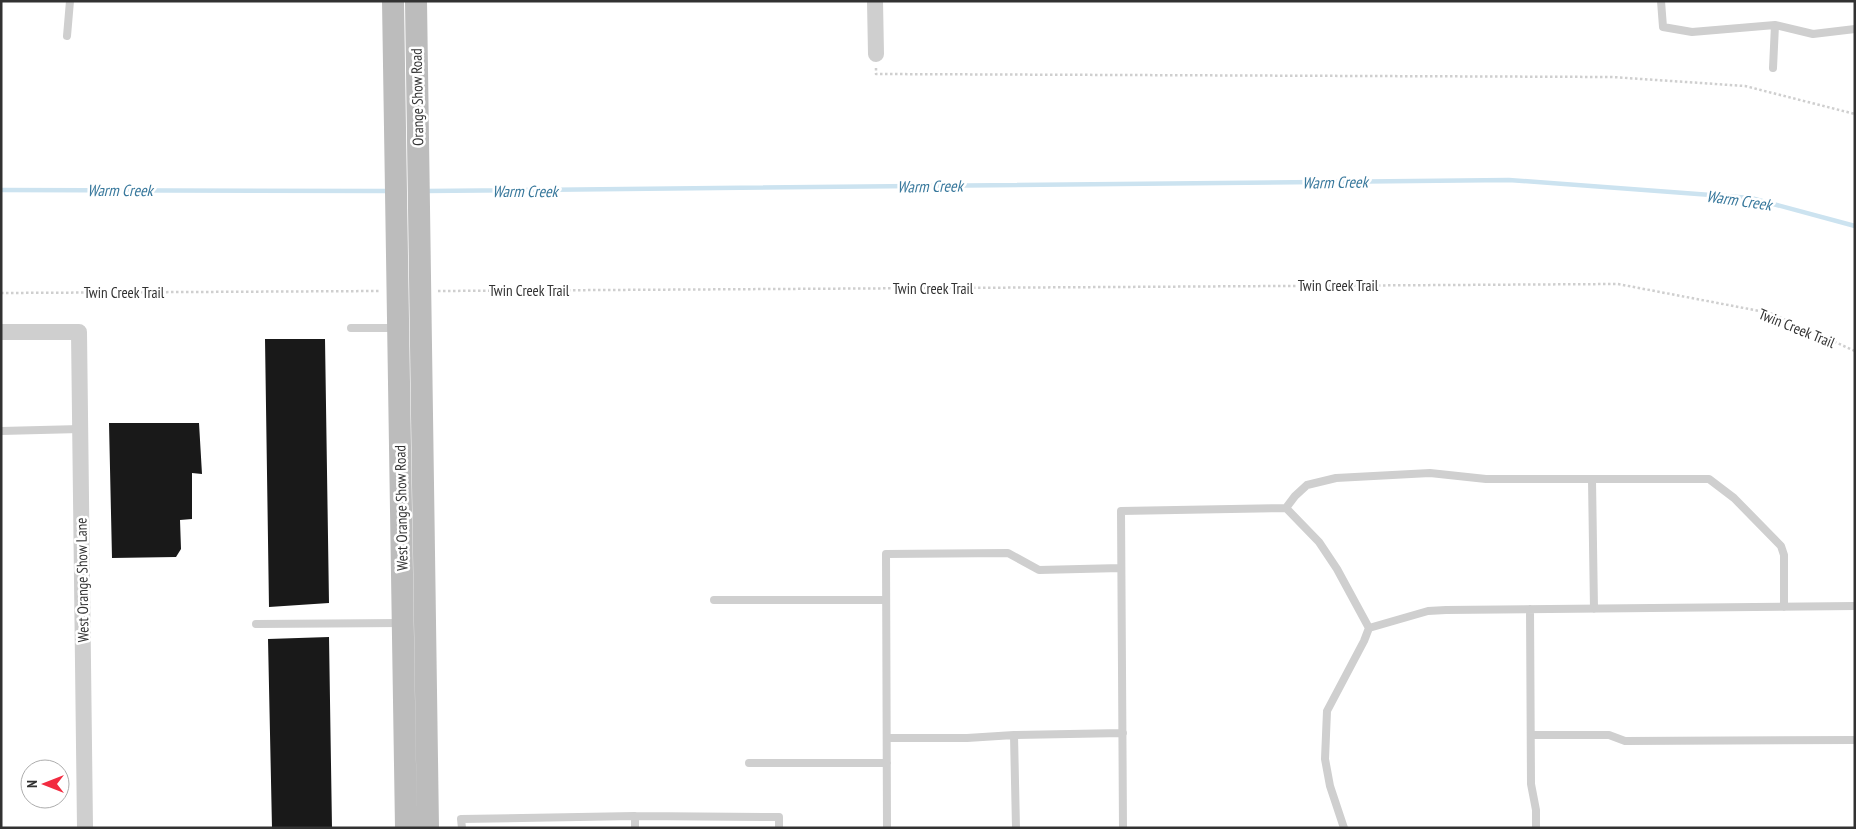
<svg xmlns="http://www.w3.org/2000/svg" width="1856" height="829" viewBox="0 0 1856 829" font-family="'PT Sans Narrow',sans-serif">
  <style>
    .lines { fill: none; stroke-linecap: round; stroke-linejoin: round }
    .stream { stroke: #cce3f0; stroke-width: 4.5 }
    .building { fill: #191919 }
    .path { stroke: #cfcfcf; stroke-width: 2.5; stroke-dasharray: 2.5 2.5; stroke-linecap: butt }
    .service { stroke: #cfcfcf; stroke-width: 8 }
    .minor { stroke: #cfcfcf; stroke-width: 16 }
    .secondary { stroke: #bcbcbc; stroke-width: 22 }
    .labels { text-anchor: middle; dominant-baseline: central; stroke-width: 5; stroke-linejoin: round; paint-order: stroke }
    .street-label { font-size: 15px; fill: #323232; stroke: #fff }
    .water-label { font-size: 16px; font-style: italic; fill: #38789c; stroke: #fff }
  </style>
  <rect width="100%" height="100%" fill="#fff"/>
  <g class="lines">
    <path class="stream" d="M 1,190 L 390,191
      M 425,191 L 1509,180 L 1751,198 L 1855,226"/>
  </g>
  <path class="building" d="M 265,339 L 325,339 L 329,603 L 269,607 Z
    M 109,423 L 199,423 L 202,474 L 192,473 L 192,519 L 180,520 L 181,549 L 176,557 L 112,558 Z
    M 329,637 L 332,828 L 272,828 L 268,639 Z"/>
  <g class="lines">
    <path class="path" d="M 876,68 L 876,74 L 1612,77 L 1745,86 L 1855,114
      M 438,291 L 1618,284 L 1770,313 L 1855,351
      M 1,293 L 380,291"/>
    <path class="service" d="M 1661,1 L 1663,27 L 1692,32 L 1775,25 L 1813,34 L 1855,29
      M 67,36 L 70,1
      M 1773,68 L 1775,25
      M 351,328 L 397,328
      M 1,431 L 80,429
      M 1592,480 L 1594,609
      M 1286,508 L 1295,496 L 1307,485 L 1336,478 L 1430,473 L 1486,479 L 1709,479 L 1734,498 L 1781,546 L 1784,555 L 1784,607
      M 714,600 L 886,600
      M 1530,609 L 1531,784 L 1536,810 L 1536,828
      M 256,624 L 402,623
      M 1531,735 L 1609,735 L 1625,741 L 1855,740
      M 887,738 L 967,738 L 1014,735
      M 749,763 L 887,763
      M 635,816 L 779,817 L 779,828
      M 462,828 L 461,819 L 635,816 L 635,828
      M 887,828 L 886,554 L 1008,553 L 1039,570 L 1121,568
      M 1016,828 L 1014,735 L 1123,733
      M 1123,828 L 1121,511 L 1286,508 L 1319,542 L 1337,569 L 1369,628
      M 1344,828 L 1330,786 L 1325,759 L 1327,711 L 1364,641 L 1369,628 L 1428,611 L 1446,610 L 1855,606"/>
    <path class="minor" d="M 875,1 L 876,54
      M 1,332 L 79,332 L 85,828"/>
    <path class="secondary" d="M 393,1 L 406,828
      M 416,1 L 428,828"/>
  </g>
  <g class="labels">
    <g class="street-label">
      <text transform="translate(417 97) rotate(-91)">Orange Show Road</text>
      <text x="1338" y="285">Twin Creek Trail</text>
      <text x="933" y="288">Twin Creek Trail</text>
      <text x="529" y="290">Twin Creek Trail</text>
      <text x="124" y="292">Twin Creek Trail</text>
      <text transform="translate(1797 328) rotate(22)">Twin Creek Trail</text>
      <text transform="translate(401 508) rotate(-91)">West Orange Show Road</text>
      <text transform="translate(82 580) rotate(-91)">West Orange Show Lane</text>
    </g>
    <g class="water-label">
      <text transform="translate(1335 182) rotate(-1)">Warm Creek</text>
      <text transform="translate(930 186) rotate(-1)">Warm Creek</text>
      <text x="120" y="190">Warm Creek</text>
      <text x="525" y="191">Warm Creek</text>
      <text transform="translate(1739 200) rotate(8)">Warm Creek</text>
    </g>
  </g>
  <rect width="1856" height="829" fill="none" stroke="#323232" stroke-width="5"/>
  <g transform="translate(45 784) rotate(270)"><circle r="24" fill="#ffffff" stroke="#adadad"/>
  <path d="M0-4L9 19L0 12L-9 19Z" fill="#f22b40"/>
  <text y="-8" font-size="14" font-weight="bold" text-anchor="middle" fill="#323232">N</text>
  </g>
</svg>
